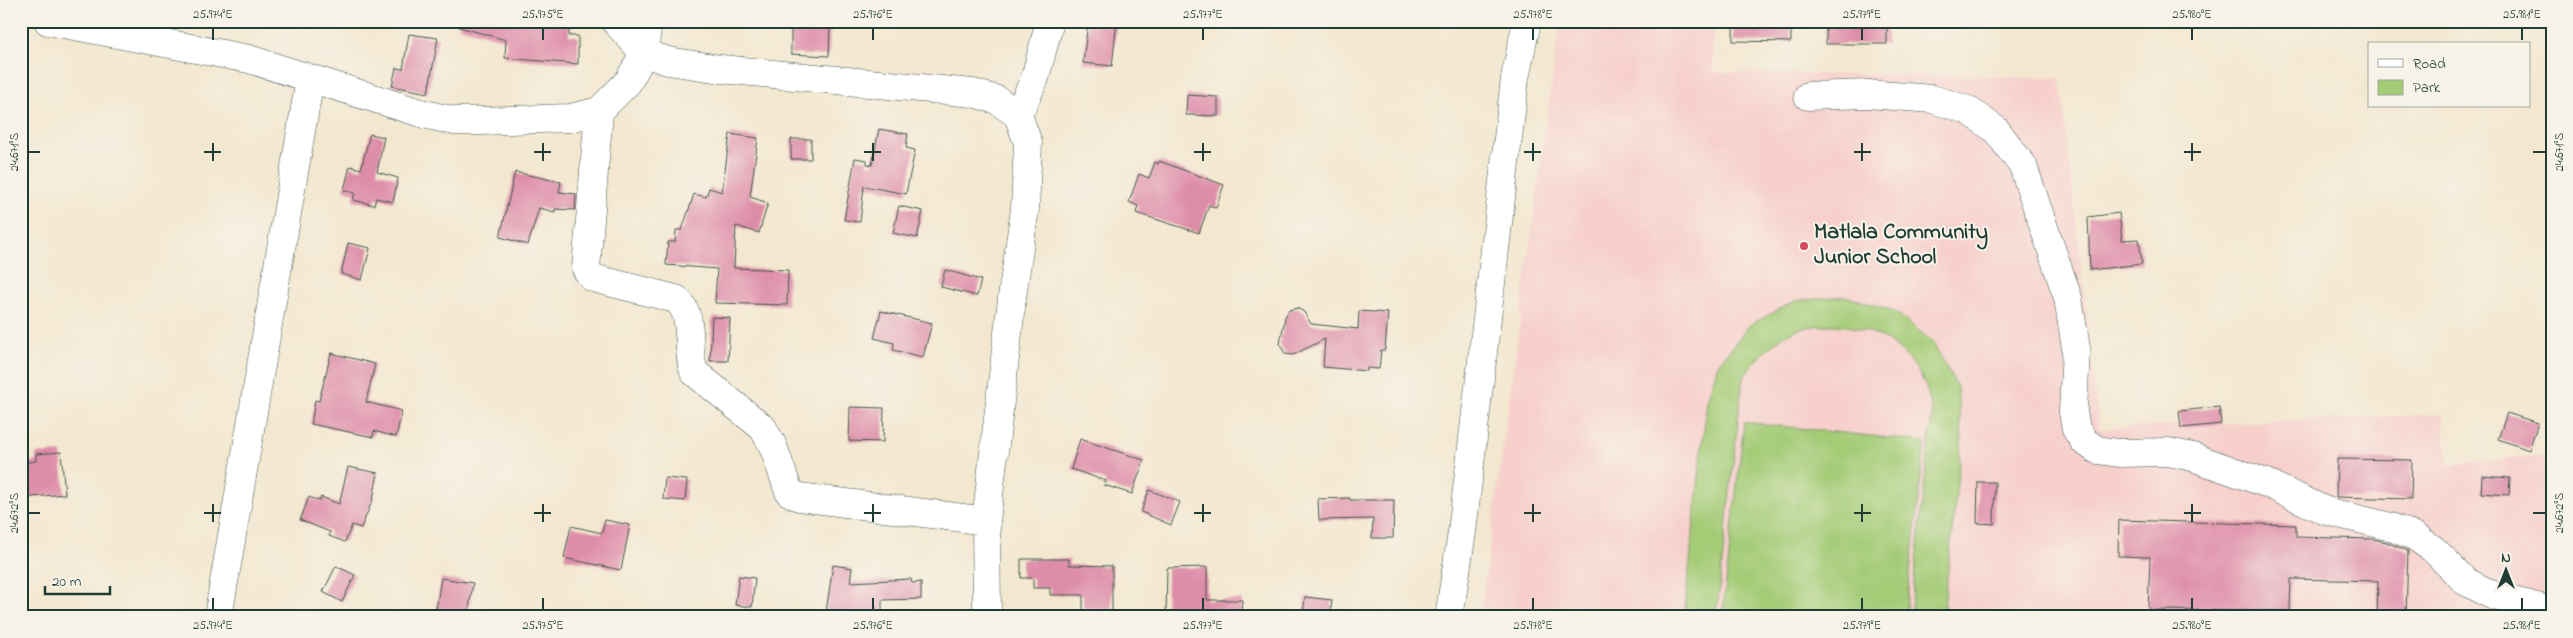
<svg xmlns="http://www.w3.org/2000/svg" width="2573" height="638" viewBox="0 0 2573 638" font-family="'Indie Flower',sans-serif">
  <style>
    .built { fill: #f7d0cc }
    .green { fill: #a4cc77; stroke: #628456 }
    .building { fill: #de8da9 }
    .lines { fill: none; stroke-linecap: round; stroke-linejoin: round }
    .minor-casing { stroke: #3f564b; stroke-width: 29 }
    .minor { stroke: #fff; stroke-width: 28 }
    .ticks { fill: none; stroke: #1f3d34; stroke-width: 2 }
    .poi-dot { fill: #d1495b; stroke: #f7f3e8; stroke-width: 2 }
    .labels { text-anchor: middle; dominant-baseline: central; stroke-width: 4; stroke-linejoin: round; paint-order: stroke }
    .poi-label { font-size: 22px; font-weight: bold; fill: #1f3d34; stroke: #f7f3e8; text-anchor: start }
    .neatline { fill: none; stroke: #1f3d34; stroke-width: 2 }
    .ticks-label { font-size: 12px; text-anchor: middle; fill: #1f3d34 }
  </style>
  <rect width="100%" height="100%" fill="#f7f3e8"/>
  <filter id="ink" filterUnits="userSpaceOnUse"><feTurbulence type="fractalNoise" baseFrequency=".02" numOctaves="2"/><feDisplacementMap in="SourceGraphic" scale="10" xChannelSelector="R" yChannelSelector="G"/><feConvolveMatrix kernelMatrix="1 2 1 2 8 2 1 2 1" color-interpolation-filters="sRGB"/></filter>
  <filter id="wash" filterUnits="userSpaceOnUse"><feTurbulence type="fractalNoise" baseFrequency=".0096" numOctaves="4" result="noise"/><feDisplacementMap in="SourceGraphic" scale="20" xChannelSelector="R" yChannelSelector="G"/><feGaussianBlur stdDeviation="1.12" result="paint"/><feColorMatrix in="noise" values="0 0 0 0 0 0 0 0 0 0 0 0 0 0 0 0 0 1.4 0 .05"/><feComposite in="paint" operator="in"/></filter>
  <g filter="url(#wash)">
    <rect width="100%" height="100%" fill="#f3e7cf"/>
    <path class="built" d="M 1560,21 L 1713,21 L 1713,72 L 2060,78 L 2099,429 L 2443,414 L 2448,465 L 2552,455 L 2552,617 L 1480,617 Z"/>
    <path class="green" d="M 1845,296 L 1894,311 L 1933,342 L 1957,387 L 1962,437 L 1943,617 L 1910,617 L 1932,414 C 1926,350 1865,314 1804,328 C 1777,334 1760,357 1743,377 L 1716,617 L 1684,617 L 1707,401 L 1718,364 L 1750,325 L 1795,301 Z
      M 1744,422 L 1925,442 L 1905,617 L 1722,617 Z"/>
    <g id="blocks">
      <path class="building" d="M 460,21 L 569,21 L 569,36 L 578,36 L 578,64 L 505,58 L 506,40 L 459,27 Z
        M 1088,21 L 1117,21 L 1112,66 L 1083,63 Z
        M 1733,21 L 1791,21 L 1791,42 L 1733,41 Z
        M 1826,21 L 1887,21 L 1887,44 L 1826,44 Z
        M 791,23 L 830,25 L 829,56 L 791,54 Z
        M 409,34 L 438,38 L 428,93 L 392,86 L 396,68 L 403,69 Z
        M 1187,95 L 1218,97 L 1218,116 L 1186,115 Z
        M 879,129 L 908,134 L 906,148 L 915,150 L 906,194 L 864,186 L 860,222 L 844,220 L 855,158 L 867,160 L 867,164 L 872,165 Z
        M 370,134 L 384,137 L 377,172 L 398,178 L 393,202 L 376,198 L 374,205 L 353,200 L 355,193 L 344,190 L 350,166 L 361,169 Z
        M 730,134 L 758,138 L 750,197 L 768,203 L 759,233 L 736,226 L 734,268 L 788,270 L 787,305 L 715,303 L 717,269 L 666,265 L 668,242 L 675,242 L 676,230 L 682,230 L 694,194 L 706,197 L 709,188 L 722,192 Z
        M 791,139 L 811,139 L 811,159 L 791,159 Z
        M 1159,161 L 1224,185 L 1216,208 L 1209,205 L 1199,233 L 1136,213 L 1138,206 L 1129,202 L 1139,174 L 1149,178 L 1155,162 L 1158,164 Z
        M 515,172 L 561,182 L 559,192 L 576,194 L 575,210 L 555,209 L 555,212 L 539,208 L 528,245 L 500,237 Z
        M 899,206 L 923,211 L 917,238 L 893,233 Z
        M 2119,213 L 2122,240 L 2139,239 L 2142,264 L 2090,270 L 2088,217 Z
        M 348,243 L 370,248 L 362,280 L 341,274 Z
        M 945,270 L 981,280 L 977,296 L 941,287 Z
        M 1297,308 L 1304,312 L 1311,324 L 1358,329 L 1359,311 L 1388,313 L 1385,350 L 1381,350 L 1379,369 L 1367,368 L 1367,371 L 1323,367 L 1325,339 L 1293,355 L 1285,354 L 1280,344 L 1285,317 L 1289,310 Z
        M 881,311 L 932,323 L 923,357 L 893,350 L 894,343 L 874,338 Z
        M 712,317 L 730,318 L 728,361 L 710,361 Z
        M 331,353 L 375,364 L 366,402 L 402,411 L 396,437 L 374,431 L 373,437 L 311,424 L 315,400 L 319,401 Z
        M 850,407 L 884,408 L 883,442 L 849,441 Z
        M 2219,407 L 2221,424 L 2181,428 L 2179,411 Z
        M 2507,413 L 2538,423 L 2529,450 L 2498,439 Z
        M 1080,439 L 1144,460 L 1132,494 L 1104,485 L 1106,481 L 1071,469 Z
        M 61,452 L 65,494 L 21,498 L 21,463 L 36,461 L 36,454 Z
        M 2337,459 L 2412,460 L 2411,499 L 2336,497 Z
        M 348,467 L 378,473 L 373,499 L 361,528 L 352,525 L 345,542 L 329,536 L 330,532 L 300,520 L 309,497 L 320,501 L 321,497 L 339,504 Z
        M 2482,476 L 2510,478 L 2509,495 L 2481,493 Z
        M 665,478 L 687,480 L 685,501 L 663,499 Z
        M 1978,482 L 1995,482 L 1994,524 L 1977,523 Z
        M 1149,490 L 1180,502 L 1171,525 L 1141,512 Z
        M 1350,498 L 1350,500 L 1394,500 L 1393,538 L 1372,538 L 1373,519 L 1319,520 L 1318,499 Z
        M 605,520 L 630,525 L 621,570 L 564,558 L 571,526 L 602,533 Z
        M 2119,520 L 2296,525 L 2296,537 L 2373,539 L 2386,542 L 2408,551 L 2406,617 L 2377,617 L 2378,581 L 2291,579 L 2290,611 L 2148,610 L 2150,557 L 2118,556 Z
        M 1021,559 L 1069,559 L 1069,565 L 1112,566 L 1112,611 L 1083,611 L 1083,595 L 1050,595 L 1050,588 L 1033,588 L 1033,578 L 1021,578 Z
        M 833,565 L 852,568 L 850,582 L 911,579 L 912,583 L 921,582 L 921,599 L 882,600 L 882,616 L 855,616 L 826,612 Z
        M 336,566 L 355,575 L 342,602 L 323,592 Z
        M 1207,567 L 1207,600 L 1242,600 L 1241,617 L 1166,617 L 1167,568 Z
        M 739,576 L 755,578 L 752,607 L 735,605 Z
        M 441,578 L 473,583 L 468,615 L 436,610 Z
        M 1305,597 L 1332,600 L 1330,617 L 1303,617 Z"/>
    </g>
  </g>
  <g filter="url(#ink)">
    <use href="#blocks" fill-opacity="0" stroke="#3f564b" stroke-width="1"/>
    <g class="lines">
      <defs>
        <path id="minor" d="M 48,21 L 249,59 L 424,114 L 455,121 L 481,121 L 570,118 L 599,111 L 628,82 L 644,53 L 648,21
          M 615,21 L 644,53 L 668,61 L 721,69 L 973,93 L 997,100 L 1018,115 L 1028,143 L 1025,209 L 1013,290 L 986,521 L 987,617
          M 1808,96 L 1868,94 L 1932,99 L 1968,110 L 1996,130 L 2023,166 L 2068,298 L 2076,348 L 2073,412 L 2076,429 L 2084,441 L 2097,450 L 2119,453 L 2168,452 L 2193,457 L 2266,483 L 2326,511 L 2391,527 L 2414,536 L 2433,549 L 2465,581 L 2494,596 L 2552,611
          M 599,111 L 586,269 L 593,278 L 676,299 C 696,315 685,348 694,372 L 763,428 L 773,446 L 789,492 L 799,497 L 986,521
          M 1018,115 L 1035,78 L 1050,21
          M 218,617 L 310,79
          M 1449,617 L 1462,532 L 1515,78 L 1527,21"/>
      </defs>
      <use href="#minor" class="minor-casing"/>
      <use href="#minor" class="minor"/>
    </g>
  </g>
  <path class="ticks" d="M 213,28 L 213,40M 543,28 L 543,40M 873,28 L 873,40M 1203,28 L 1203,40M 1533,28 L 1533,40M 1862,28 L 1862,40M 2192,28 L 2192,40M 2522,28 L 2522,40M 213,143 L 213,161M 543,143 L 543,161M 873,143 L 873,161M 1203,143 L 1203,161M 1533,143 L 1533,161M 1862,143 L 1862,161M 2192,143 L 2192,161M 28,152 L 40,152M 204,152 L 221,152M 534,152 L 551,152M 864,152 L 881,152M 1194,152 L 1211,152M 1524,152 L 1541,152M 1854,152 L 1871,152M 2184,152 L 2201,152M 2533,152 L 2546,152M 213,504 L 213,522M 543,504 L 543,522M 873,504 L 873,522M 1203,504 L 1203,522M 1533,504 L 1533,522M 1862,504 L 1862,522M 2192,504 L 2192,522M 28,513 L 40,513M 204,513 L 221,513M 534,513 L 551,513M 864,513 L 881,513M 1194,513 L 1211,513M 1524,513 L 1541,513M 1854,513 L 1871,513M 2184,513 L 2201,513M 2533,513 L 2546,513M 213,598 L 213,610M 543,598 L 543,610M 873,598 L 873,610M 1203,598 L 1203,610M 1533,598 L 1533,610M 1862,598 L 1862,610M 2192,598 L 2192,610M 2522,598 L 2522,610"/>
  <circle class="poi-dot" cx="1804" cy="246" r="5"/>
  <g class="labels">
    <g class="poi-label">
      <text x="1814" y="233">Matlala Community<tspan x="1814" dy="25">Junior School</tspan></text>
    </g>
  </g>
  <rect width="2573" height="638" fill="none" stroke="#f7f3e8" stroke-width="55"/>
  <rect x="2368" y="42" width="162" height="65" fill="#f7f3e8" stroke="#a1aaa0"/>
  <rect x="2378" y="59" width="25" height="8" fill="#ffffff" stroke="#a1aaa0"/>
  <text x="2413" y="68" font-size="15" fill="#1f3d34">Road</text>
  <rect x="2378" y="80" width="25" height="15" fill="#a4cc77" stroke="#a1aaa0"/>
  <text x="2413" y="92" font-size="15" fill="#1f3d34">Park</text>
  <g transform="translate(2506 570)" stroke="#f7f3e8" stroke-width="4" paint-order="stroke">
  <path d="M0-4L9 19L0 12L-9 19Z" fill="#1f3d34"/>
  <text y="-8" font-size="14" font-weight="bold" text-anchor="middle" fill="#1f3d34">N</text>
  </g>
  <path d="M45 586v8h65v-8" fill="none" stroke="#1f3d34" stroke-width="2.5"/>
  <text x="52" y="586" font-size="15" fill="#1f3d34" stroke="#f7f3e8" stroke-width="4" paint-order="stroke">20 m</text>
  <rect x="28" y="28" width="2518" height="582" class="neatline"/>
  <g class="ticks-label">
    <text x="213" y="18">25.974°E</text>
    <text x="543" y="18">25.975°E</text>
    <text x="873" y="18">25.976°E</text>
    <text x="1203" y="18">25.977°E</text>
    <text x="1533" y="18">25.978°E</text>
    <text x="1862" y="18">25.979°E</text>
    <text x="2192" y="18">25.980°E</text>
    <text x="2522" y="18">25.981°E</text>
    <text transform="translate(14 152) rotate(-90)" y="4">24.671°S</text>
    <text transform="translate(2559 152) rotate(-90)" y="4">24.671°S</text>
    <text transform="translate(14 513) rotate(-90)" y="4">24.672°S</text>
    <text transform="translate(2559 513) rotate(-90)" y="4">24.672°S</text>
    <text x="213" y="629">25.974°E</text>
    <text x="543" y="629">25.975°E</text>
    <text x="873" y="629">25.976°E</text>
    <text x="1203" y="629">25.977°E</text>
    <text x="1533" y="629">25.978°E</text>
    <text x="1862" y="629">25.979°E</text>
    <text x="2192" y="629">25.980°E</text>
    <text x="2522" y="629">25.981°E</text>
  </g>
</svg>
